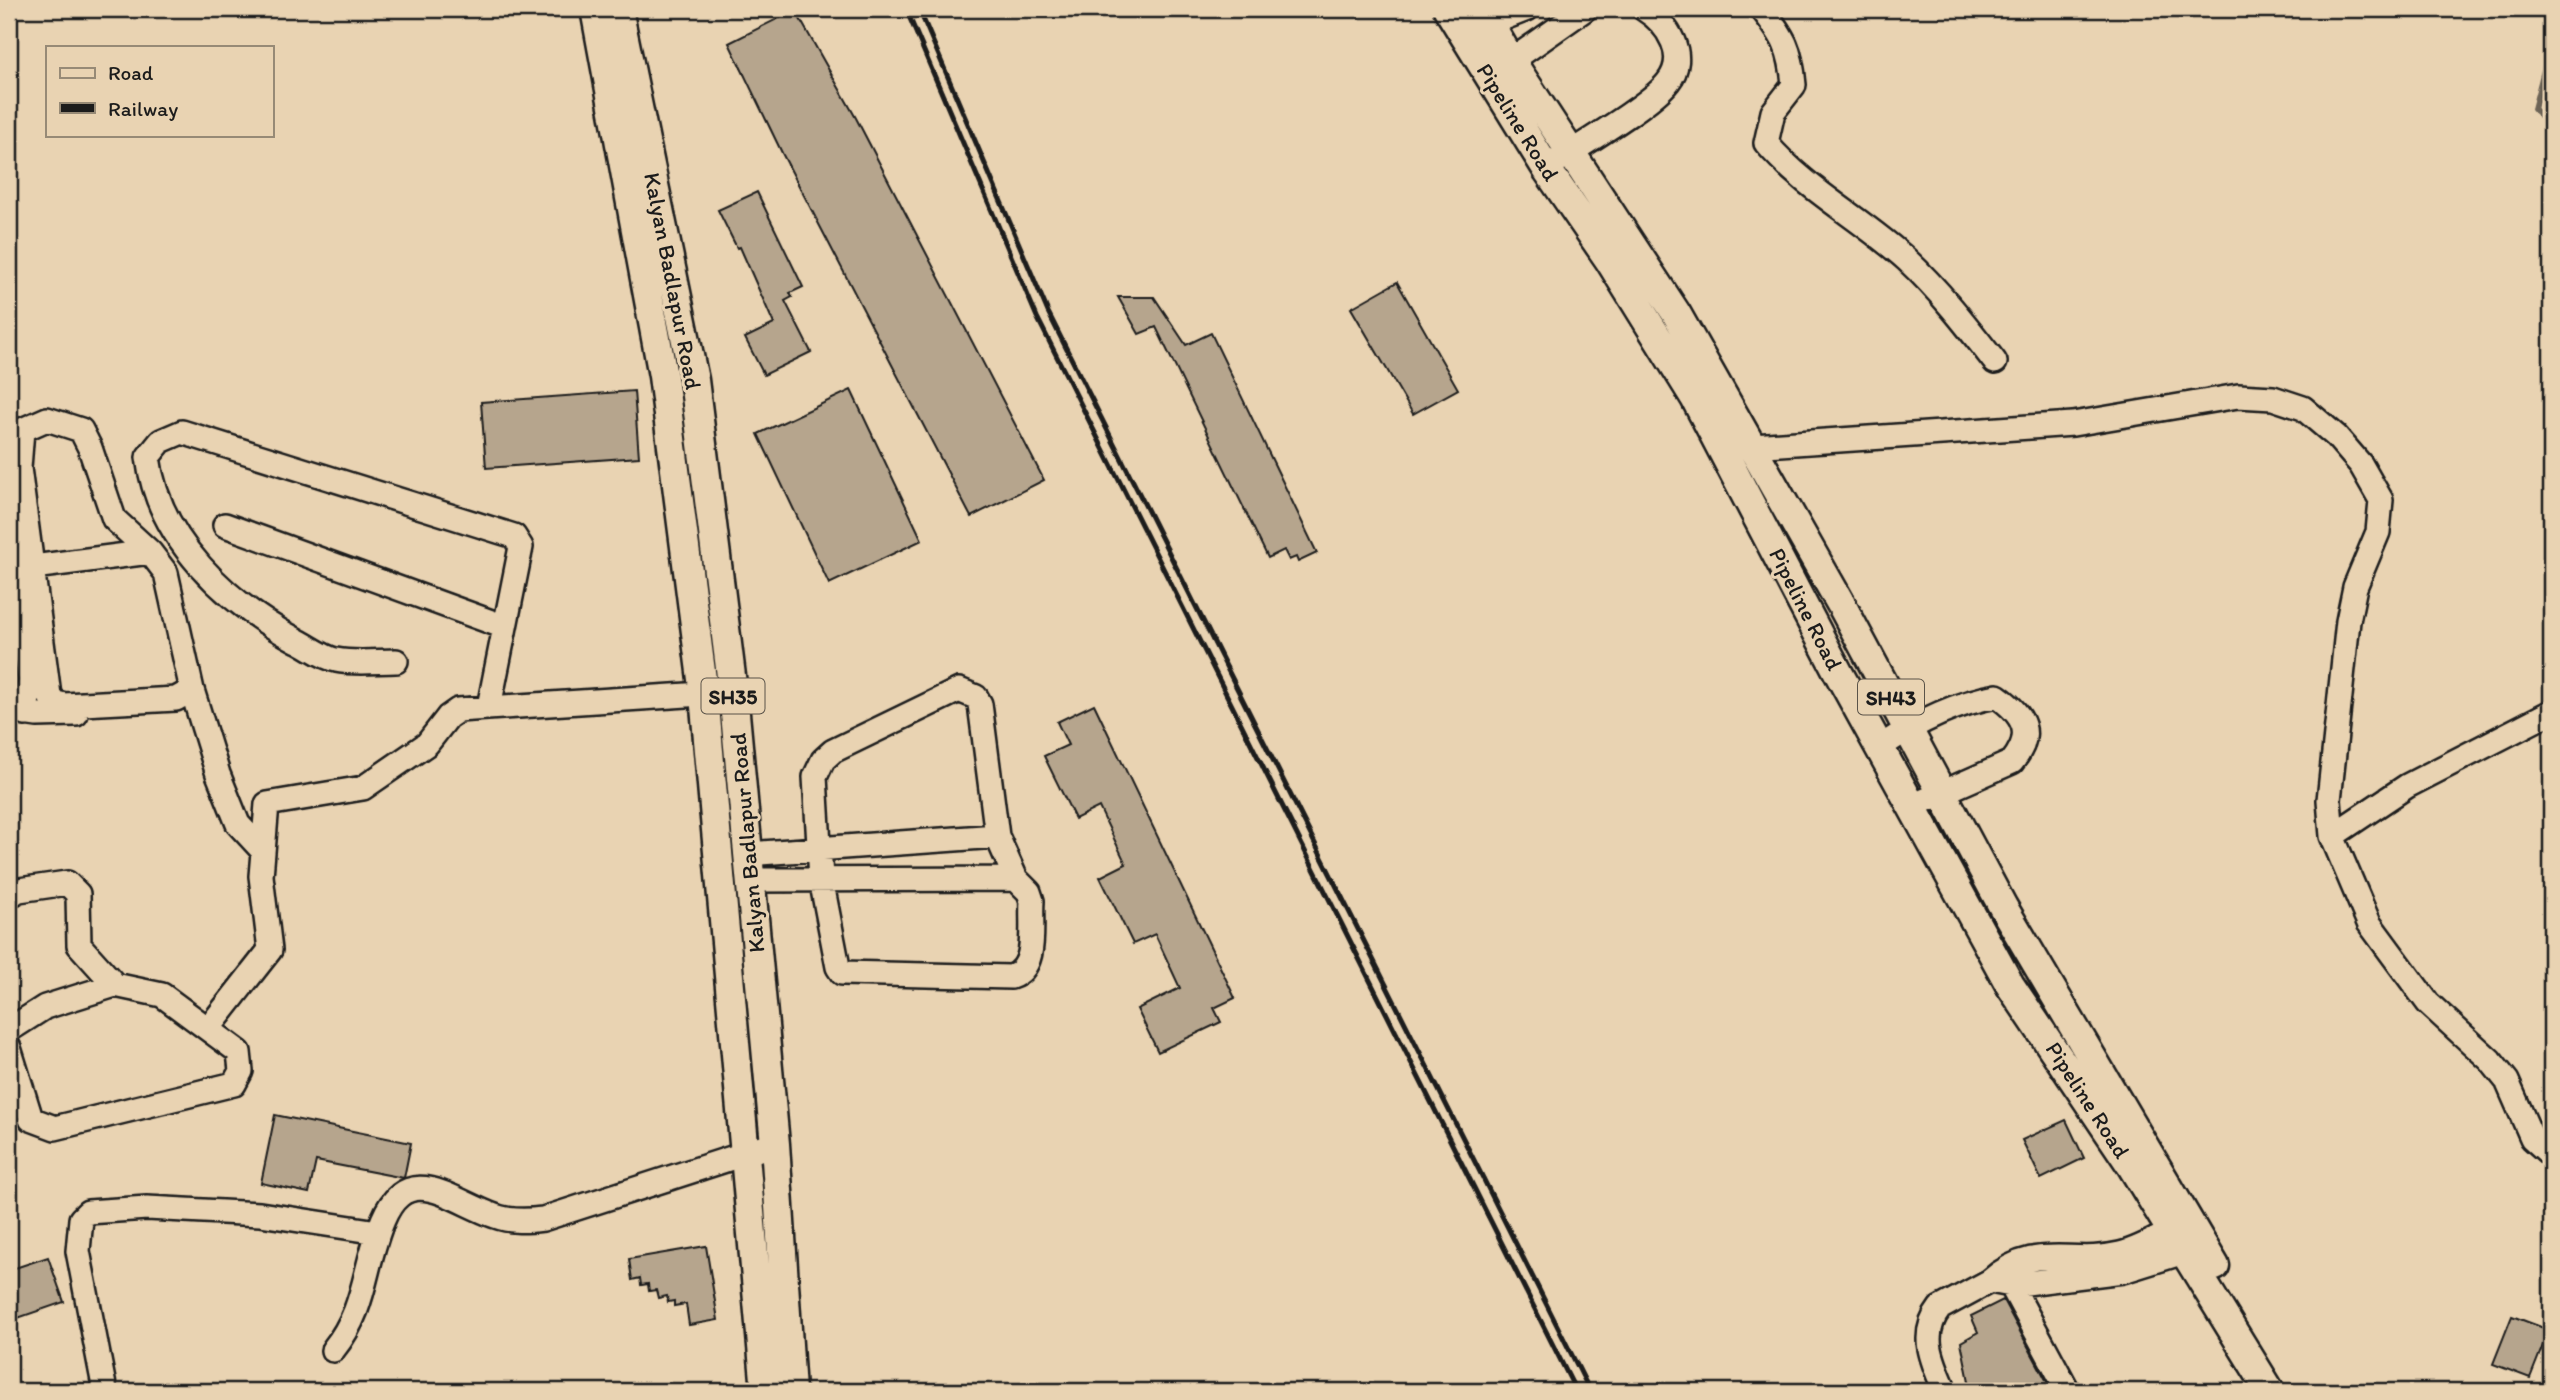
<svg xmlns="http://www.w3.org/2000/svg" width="2560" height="1400" viewBox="0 0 2560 1400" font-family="Itim,sans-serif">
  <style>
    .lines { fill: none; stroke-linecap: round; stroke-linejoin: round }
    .stream { stroke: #6c6356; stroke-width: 6 }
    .building { fill: #b6a58d; stroke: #1c1c1c; stroke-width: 2 }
    .minor-casing { stroke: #1c1c1c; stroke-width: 28 }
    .major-casing { stroke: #1c1c1c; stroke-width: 33 }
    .minor { stroke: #e9d3b2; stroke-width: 23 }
    .major { stroke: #e9d3b2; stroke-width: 28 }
    .rail { stroke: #1c1c1c; stroke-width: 5 }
    .labels { text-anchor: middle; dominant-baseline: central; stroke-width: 6; stroke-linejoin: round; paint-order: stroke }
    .shield { fill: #e9d3b2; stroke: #5a5349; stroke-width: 2 }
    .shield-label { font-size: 21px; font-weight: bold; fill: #1c1c1c }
    .street-label { font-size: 23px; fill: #1c1c1c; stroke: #e9d3b2 }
  </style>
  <rect width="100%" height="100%" fill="#e9d3b2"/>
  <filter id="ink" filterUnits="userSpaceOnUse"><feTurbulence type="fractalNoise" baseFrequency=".0143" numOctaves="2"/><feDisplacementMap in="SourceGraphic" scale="14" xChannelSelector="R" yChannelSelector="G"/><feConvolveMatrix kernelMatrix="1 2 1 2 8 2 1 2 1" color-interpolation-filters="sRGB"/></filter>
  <g filter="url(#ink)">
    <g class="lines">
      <path class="stream" d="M 2551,43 L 2534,109 L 2551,125"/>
    </g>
    <path class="building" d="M 795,10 L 856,118 L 1044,480 L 971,517 L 783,155 L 729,43 Z
      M 757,192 L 803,287 L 790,293 L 792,297 L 785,301 L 811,352 L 764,375 L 745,338 L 774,324 L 740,247 L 737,248 L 718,210 Z
      M 1397,282 L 1458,389 L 1413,414 L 1351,308 Z
      M 1118,297 L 1154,297 L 1186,345 L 1211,333 L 1317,553 L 1298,562 L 1296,557 L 1289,560 L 1284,550 L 1268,558 L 1156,327 L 1139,334 Z
      M 851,390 L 922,540 L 829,584 L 758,434 Z
      M 634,391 L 639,457 L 486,468 L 481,402 Z
      M 1094,704 L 1235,998 L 1214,1008 L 1221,1022 L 1158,1052 L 1137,1009 L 1180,988 L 1155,934 L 1133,944 L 1100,877 L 1126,864 L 1099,807 L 1075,819 L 1044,756 L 1068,745 L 1057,722 Z
      M 275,1115 L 411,1143 L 404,1178 L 316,1161 L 309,1193 L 261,1183 Z
      M 2066,1120 L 2084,1158 L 2041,1179 L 2022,1140 Z
      M 706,1246 L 718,1320 L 689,1325 L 686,1304 L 674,1306 L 674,1301 L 668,1302 L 667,1296 L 658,1298 L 656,1290 L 649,1291 L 648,1284 L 641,1285 L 640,1278 L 632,1280 L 629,1259 Z
      M 48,1257 L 64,1302 L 12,1320 L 9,1310 L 9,1270 Z
      M 2003,1300 L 2052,1391 L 1971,1391 L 1961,1342 L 1978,1332 L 1971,1316 Z
      M 2512,1316 L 2549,1330 L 2530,1378 L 2493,1364 Z"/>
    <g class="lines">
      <defs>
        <path id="minor" d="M 1762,9 C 1784,37 1791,49 1794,85 L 1773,112 L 1766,143 C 1807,191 1861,218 1907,260 C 1940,291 1967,326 1995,362
          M 1476,29 L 1527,9
          M 1511,61 L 1585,9
          M 1557,161 C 1583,144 1651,104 1668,82 C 1689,56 1668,24 1644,9
          M 1738,447 L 2073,424 L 2238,396 L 2273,398 L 2303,408 L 2336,436 L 2361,465 L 2381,500 L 2378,532 L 2355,587 L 2348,621 L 2329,800 L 2332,836 L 2369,923 L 2428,1003 L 2490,1060 L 2507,1081 L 2532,1138 L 2551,1155
          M 225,525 L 505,627
          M 9,539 L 14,550 L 30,680 L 26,714
          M 33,567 L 150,552
          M 396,661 C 377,661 355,664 336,660 C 324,658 310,647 298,641 C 228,604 158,540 148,457 L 161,441 L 182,432 L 514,536 L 521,547 L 489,707
          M 192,690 L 176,699 L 64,705 L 54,702 L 49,695 L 19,468 L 22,430 L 47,419 L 81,430 L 90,448 L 114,519 L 150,552 L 166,573 L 192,690 L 218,774 L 238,824 L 263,851
          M 959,690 L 976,697 L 980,704 L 997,836 L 1016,879 L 1029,892 L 1032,901 C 1030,925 1039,968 1011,977 L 842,973 L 838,967 L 821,879 L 815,777 L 823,760 L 833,751 Z
          M 9,711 L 37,715 L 76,714
          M 1880,747 C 1914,724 1955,703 1997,696 C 2024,715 2035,734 2012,762 L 1912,806
          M 2332,836 L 2407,786 L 2551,712
          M 748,854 L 997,836
          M 750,880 L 1016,879
          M 9,896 L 19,890 L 67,883 L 78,894 L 79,945 L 115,985
          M 208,1029 L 270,950 L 261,876 L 267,804 L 363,788 L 427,744 L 448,717 L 458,710 L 733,692
          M 9,1030 L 45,1007 L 115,985 L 162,995 L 239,1052 L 241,1071 L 234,1084 L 55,1128 L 31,1119 L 9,1048
          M 2185,1224 C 2165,1234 2142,1249 2120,1254 C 2069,1266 2035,1241 1990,1281 L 2011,1285 L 2123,1271 L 2200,1247
          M 2011,1285 L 2068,1391
          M 333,1350 C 367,1308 363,1267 383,1220 C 408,1160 452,1201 495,1216 C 511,1222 527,1221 543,1219 L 775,1144
          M 105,1391 L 78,1251 L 81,1219 L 88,1212 L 147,1208 L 260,1214 L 378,1232
          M 1945,1391 C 1934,1363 1918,1336 1940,1308 L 1990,1281"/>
        <path id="major" d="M 595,9 L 663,376 L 704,695 L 766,1391
          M 618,9 L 694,380 L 733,692 L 775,1144 L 791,1391
          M 1448,9 L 1548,171 L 1610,261 L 1695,398 L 1839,674 L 2010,985 L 2131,1165 L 2270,1391
          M 1481,9 L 1511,61 L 1676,313 L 1841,604 L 2003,907 L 2215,1266"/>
      </defs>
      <use href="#minor" class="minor-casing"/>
      <use href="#major" class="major-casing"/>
      <use href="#minor" class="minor"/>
      <use href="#major" class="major"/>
      <path class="rail" d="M 906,9 L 1037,317 L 1576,1391
        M 919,9 L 1048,312 L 1590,1391"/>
    </g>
  </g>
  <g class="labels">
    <g class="shield">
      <rect x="701.5" y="678.5" width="63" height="35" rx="5"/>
      <rect x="1858" y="679.5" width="66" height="35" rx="5"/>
    </g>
    <g class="shield-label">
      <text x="733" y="696">SH35</text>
      <text x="1891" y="697">SH43</text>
    </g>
    <g class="street-label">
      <text transform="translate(1518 122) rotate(58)">Pipeline Road</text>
      <text transform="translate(673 281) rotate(79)">Kalyan Badlapur Road</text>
      <text transform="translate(1806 609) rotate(63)">Pipeline Road</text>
      <text transform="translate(747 843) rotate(-95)">Kalyan Badlapur Road</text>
      <text transform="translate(2088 1100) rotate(57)">Pipeline Road</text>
    </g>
  </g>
  <rect width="2560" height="1400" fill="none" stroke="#e9d3b2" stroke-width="35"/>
  <rect x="18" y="18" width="2525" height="1365" fill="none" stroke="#1c1c1c" stroke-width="2.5" filter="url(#ink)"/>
  <rect x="46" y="46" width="228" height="91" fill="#e9d3b2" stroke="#978a76" stroke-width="2"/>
  <rect x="60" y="68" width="35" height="10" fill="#e9d3b2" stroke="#978a76" stroke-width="2"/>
  <text x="108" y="80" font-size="21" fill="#1c1c1c">Road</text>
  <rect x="60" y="103" width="35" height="10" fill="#1c1c1c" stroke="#978a76" stroke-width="2"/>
  <text x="108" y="116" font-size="21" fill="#1c1c1c">Railway</text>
</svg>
